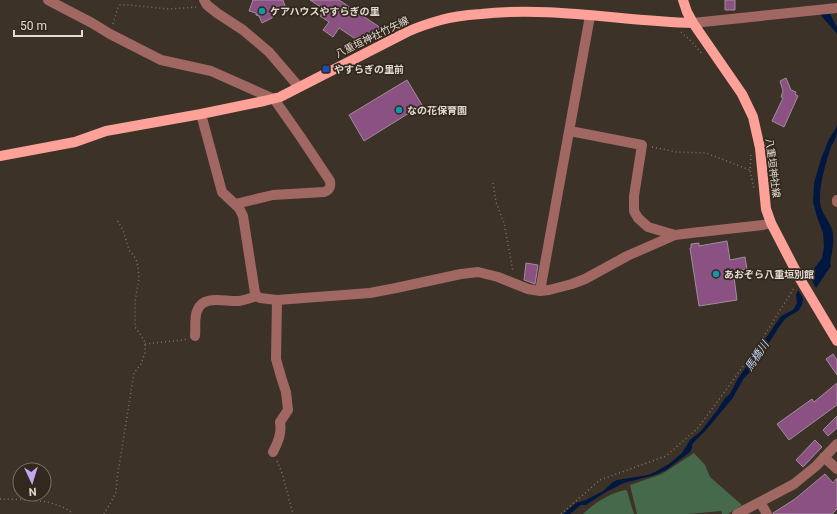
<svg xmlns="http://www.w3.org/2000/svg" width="837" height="514" viewBox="0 0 837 514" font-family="Roboto,'Noto Sans JP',sans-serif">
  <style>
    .green { fill: #45694a }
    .water { fill: #001841 }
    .pier { fill: #3d3227 }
    .building { fill: #8c5183; stroke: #9e8e9a }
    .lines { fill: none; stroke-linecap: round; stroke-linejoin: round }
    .path { stroke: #7d746a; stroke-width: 1.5; stroke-dasharray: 1 3; stroke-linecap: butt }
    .minor { stroke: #a16863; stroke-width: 10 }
    .major { stroke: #fea199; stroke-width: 10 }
    .culture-dot { fill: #0f9aa8; stroke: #33281d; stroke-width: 1.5 }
    .transit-dot { fill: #1a4fb4; stroke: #33281d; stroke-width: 1.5 }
    .labels { text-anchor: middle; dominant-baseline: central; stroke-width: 3.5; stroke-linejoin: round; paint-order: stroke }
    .poi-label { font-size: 10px; font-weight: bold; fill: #e1dad3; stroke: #33281d; text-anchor: start }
    .street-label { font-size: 10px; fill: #e1dad3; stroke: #33281d }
    .water-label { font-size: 11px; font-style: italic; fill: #bcd3f5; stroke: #33281d }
  </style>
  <rect width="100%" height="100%" fill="#3d3227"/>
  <path class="green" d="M 694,453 L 705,465 L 710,477 L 742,505 L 728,514 L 722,514 L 721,511 L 688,514 L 637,514 L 630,485 L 662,474 Z
    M 625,490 L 627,491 L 634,514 L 583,514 C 596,502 608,494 625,490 Z"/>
  <path class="water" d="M 828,10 L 837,27 L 837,34 C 831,26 823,19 818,11 Z
    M 837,124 C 837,127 837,130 837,133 C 836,138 833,143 831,147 C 826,162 819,186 820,201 C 820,212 829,220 832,229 C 835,240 832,252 830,263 L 831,266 L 818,285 L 812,296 L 804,282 L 822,258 L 824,246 L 823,233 L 817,217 L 813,202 L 814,183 L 821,159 L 829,139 L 836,128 Z
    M 801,284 L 804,299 L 803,300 L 802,305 L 799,310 L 795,313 L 791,315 L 785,319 L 779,327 L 767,346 L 750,372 L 744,378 L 732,399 L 706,430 L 694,442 L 692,445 L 692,448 L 690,452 L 666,470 L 655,475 L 624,483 L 606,492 L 589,503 L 586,505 L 581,505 L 570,514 L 563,514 L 576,503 L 586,500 L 603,491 L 613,482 L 617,480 L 648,475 L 655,472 L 669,464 L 682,453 L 690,440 L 701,431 L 718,409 L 725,398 L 730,394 L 737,380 L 781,316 L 793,310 L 797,303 L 796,295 Z"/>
  <path class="pier" d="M 808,273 L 817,290 L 813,297 L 805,301 L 805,302 L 797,288 L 800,283 Z"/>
  <path class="building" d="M 253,0 L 283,0 L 285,6 L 286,12 L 275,8 L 272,18 L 262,23 L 259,16 L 256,15 L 256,13 L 249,11 Z
    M 310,0 L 339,0 L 387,32 L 376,38 L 368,37 L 363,44 L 339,28 L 333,37 L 323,30 L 329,22 L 320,16 L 324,9 Z
    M 725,0 L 735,0 L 735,10 L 725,10 Z
    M 786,78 L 791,90 L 796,92 L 795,94 L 798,96 L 784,127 L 772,121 L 783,98 L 781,97 L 783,91 L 780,81 Z
    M 407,80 L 422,105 L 364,141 L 349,115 Z
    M 727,241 L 730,260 L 745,257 L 747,269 L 737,271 L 738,276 L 734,277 L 737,300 L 699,306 L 690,248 L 691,248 L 691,244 L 699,243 L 699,246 Z
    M 526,263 L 538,265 L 535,284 L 524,280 Z
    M 833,354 L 837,360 L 837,375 L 826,359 Z
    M 837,383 L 837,405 L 789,440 L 777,424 L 812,399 L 814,402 Z
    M 837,416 L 837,428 L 828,436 L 823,430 Z
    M 815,440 L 822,447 L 803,467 L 796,460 Z
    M 825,474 L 833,483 L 837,478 L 837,509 L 832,514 L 773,514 L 773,513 L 795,499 Z"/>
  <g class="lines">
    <path class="path" d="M 113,24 L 118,7 L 120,5 L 129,5 L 169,9 L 197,7
      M 681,32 L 692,42 L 702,54
      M 652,147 L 677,152 L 706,153 L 750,170
      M 751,155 L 750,170 L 754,189
      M 493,183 L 496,202 L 504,223 L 511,260 L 513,272
      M 145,344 L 182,340 L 187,339
      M 277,461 L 282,473 L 293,514
      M 0,499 C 23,500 56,498 73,514
      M 104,514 L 111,502 L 116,492 L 117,479 L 134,373 L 141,364 L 145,353 L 145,344 L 144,340 L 135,327 L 135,302 L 139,278 L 138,267 L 136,259 L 129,250 L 123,230 L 117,220
      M 561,514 L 600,480 L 666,456 L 697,429 L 723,394 L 759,344 L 794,288"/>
    <path class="minor" d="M 48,0 L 92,23 L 110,34 L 161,60 L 211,71 L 274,99 L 300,136 L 330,181 C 331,187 330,190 324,192 L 273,195 L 235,204
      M 204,0 L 207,5 L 217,13 L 243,30 L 269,52 L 299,87
      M 693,23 L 837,8
      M 201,114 L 222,192 L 239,208 L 243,216 L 255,293 L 257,296 L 260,298 L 277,300 L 370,293 L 396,288 L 461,274 L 478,272 L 498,277 L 528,289 L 540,291 L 549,290 L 572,284 L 585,279 L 627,256 L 675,235 L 691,233 L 763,225 L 771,223
      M 570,131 L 642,145 L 634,196 L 634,211 L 638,218 L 648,227 L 675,235
      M 837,200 L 837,202
      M 540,291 L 590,16
      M 195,336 C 196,328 194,319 197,311 C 203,294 225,302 239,301 C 245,300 251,298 257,296
      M 273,452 C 278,442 282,433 280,422 L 288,410 L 286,392 L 282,380 L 276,359 L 277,300
      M 824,457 L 837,469
      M 760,502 L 767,514
      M 737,514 L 794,484 L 816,466 L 837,444"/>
    <path class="major" d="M 683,0 L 687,12 L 693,23 L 742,94 L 753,117 L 760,148 L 766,209 L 771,223 L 800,279 L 837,341
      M 0,156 L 75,142 L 106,131 L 201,114 L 264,101 L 280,97 L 407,32 C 418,27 430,23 441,20 C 454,16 467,15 481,14 C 551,6 622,21 693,23"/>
  </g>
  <g class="culture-dot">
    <circle cx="262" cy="11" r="4"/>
    <circle cx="399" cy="110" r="4"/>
    <circle cx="716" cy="274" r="4"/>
  </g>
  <rect class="transit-dot" x="322" y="65" width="8" height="8" rx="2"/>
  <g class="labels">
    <g class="poi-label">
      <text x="270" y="11">ケアハウスやすらぎの里</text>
      <text x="334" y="69">やすらぎの里前</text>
      <text x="407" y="110">なの花保育園</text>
      <text x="724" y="274">あおぞら八重垣別館</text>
    </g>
    <g class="street-label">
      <text transform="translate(372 37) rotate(-26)">八重垣神社竹矢線</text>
      <text transform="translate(773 168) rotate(83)">八重垣神社線</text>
    </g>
    <g class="water-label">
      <text transform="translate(757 356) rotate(-56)">馬橋川</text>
    </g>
  </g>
  <g transform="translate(32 482) rotate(176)"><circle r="19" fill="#33281d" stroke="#796f66"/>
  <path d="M0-3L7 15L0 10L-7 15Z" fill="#c7a6f0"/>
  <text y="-6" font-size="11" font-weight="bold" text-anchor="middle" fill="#e1dad3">N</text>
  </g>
  <path d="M14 30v6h68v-6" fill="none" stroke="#e1dad3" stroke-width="2"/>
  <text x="20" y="30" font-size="12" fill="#e1dad3" stroke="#33281d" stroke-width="3" paint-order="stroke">50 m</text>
</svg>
